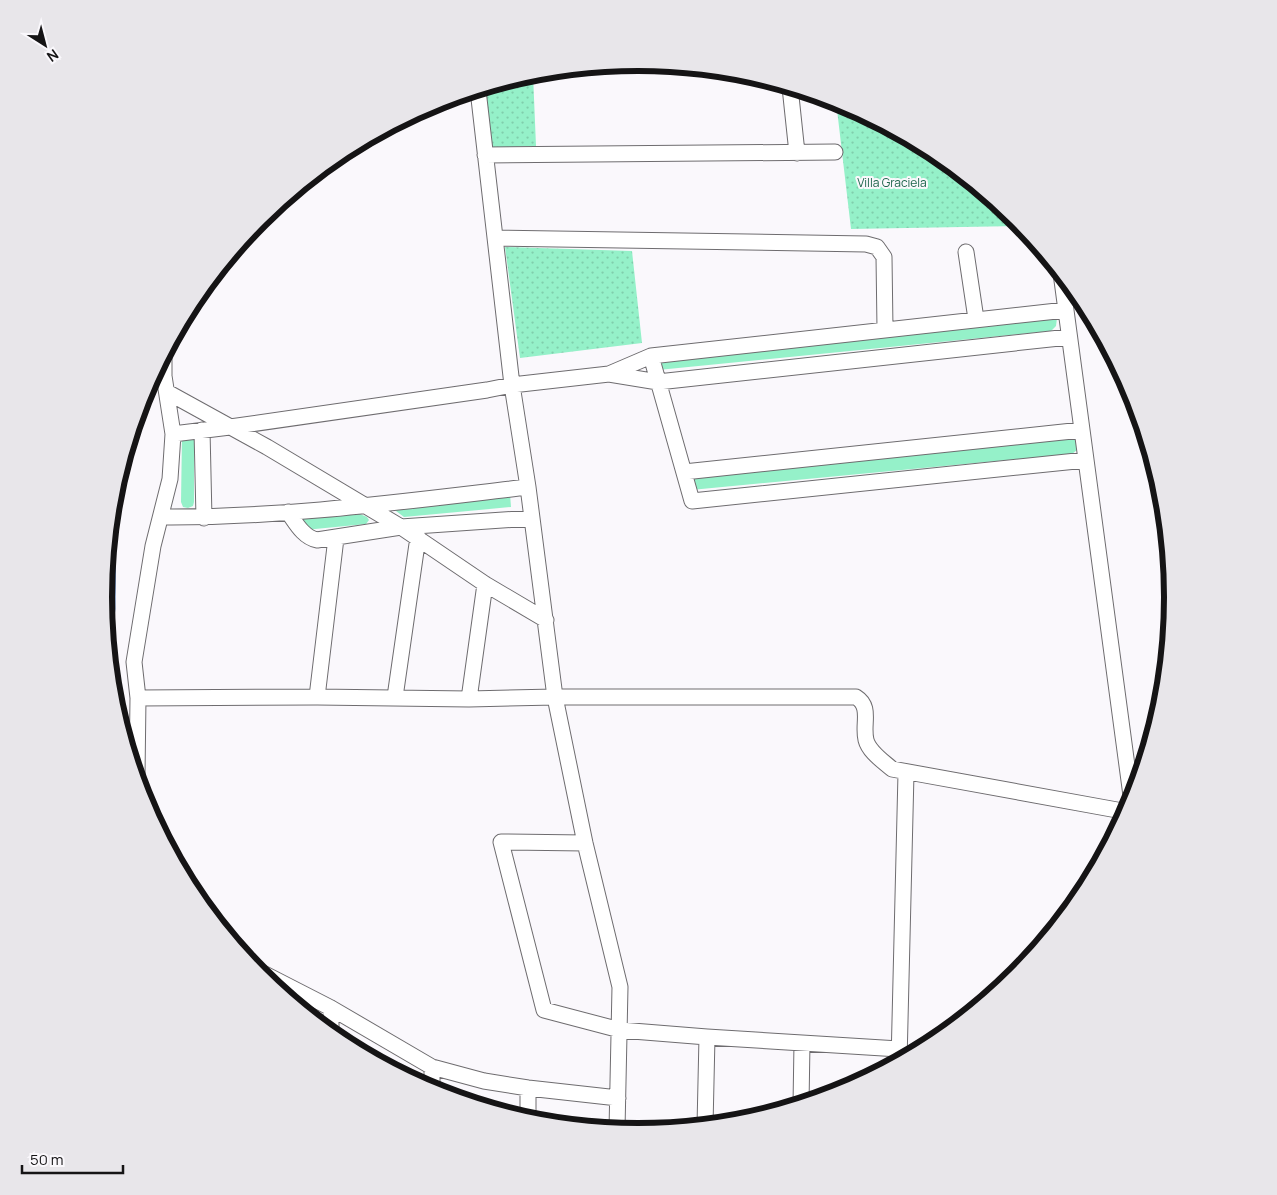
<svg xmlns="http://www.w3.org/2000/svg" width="1277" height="1195" viewBox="0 0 1277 1195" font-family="Manrope,sans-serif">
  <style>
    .grass { fill: #95f1c9 }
    .park { fill: url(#park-dots) }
    .water { fill: #7aa8ea; stroke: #5c7caa }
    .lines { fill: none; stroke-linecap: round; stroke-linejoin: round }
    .minor-casing { stroke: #6e6c6f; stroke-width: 17 }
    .minor { stroke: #fff; stroke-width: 15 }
    .labels { text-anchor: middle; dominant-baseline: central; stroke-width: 4; stroke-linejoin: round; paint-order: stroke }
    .park-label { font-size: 12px; fill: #1f664c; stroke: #faf8fc }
    .rim { fill: none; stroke: #151415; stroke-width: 6 }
  </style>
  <defs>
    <pattern id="park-dots" width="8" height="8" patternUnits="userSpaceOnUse" patternTransform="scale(1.25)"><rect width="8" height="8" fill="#95f1c9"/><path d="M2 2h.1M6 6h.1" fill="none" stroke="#80ceac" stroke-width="1.8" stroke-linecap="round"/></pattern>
  </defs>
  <rect width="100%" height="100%" fill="#faf8fc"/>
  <path class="grass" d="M 1057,318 L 1056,326 L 1051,331 L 658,370 L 654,358 Z
    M 182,435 L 194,435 L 194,502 L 193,506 L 188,508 L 183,507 L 181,502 Z
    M 1072,438 L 1078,441 L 1077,450 L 1072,454 L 691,490 L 687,478 Z
    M 510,494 L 511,507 L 404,517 L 388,505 Z
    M 360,514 L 367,517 L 369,520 L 366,524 L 305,530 L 303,519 Z"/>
  <path class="park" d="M 533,74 L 536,146 L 488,148 L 486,88 Z
    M 836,101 L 844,103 L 936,153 L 1017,219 L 1023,226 L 851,229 Z
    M 505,247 L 632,251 L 642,343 L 520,358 Z"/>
  <path class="water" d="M 118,478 L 116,494 L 115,609 L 109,653 L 104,597 L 114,493 Z"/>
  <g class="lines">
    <defs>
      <path id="minor" d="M 621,64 L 652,64
        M 790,87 L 797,153
        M 478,90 L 512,385 L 528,487 L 555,697 L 585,843 L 620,987 L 617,1130
        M 485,155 L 835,152
        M 495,238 L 866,244 L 877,247 L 884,257 L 885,329
        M 966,252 L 976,319
        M 1061,273 L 1132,803
        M 651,356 L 692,501 L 1086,460
        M 609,374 L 651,356 L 1066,310
        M 167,392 L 267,447 L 401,527 L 485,584 L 546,620
        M 202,430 L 204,518
        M 173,434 L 230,427 L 487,390 L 512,385 L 609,374 L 658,382 L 1069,337
        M 684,472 L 1082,430
        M 288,512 C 296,523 303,537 317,540 L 401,527 L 532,518
        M 161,517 C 284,518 407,501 528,487
        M 317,697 L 336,538
        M 395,697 L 418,537
        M 138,698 L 317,697 L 469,699 L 555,697 L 856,697 C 872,707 862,724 866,740 C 869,752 883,761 892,769 L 1128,812
        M 469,699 L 485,584
        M 137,777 L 138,698 L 134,662 L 153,546 L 170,479 L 173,434 L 164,376 L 164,356
        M 585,843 L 501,842 L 544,1010 L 620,1030 L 707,1037 L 899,1049
        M 253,968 L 331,1008 L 432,1067 L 484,1081 L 528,1088 L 618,1098
        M 331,1034 L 331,1008
        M 899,1062 L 906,773
        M 528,1088 L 528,1120
        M 432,1091 L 432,1067
        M 801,1105 L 802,1043
        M 705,1126 L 707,1037"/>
    </defs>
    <use href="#minor" class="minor-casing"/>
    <use href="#minor" class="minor"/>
  </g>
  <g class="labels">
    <g class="park-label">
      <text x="892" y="182">Villa Graciela</text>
    </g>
  </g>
  <path d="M0 0H1277V1195H0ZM112 597a526 526 0 1 1 1052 0a526 526 0 1 1-1052 0Z" fill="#e8e6ea" fill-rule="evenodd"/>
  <path class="rim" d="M112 597a526 526 0 1 1 1052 0a526 526 0 1 1-1052 0Z"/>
  <g transform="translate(45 45) rotate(144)" stroke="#faf8fc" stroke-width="4" paint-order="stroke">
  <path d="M0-4L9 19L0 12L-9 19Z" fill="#151415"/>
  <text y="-8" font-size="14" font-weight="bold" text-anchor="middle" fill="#151415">N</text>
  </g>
  <path d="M22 1165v8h101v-8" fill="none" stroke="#151415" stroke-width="2.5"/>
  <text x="30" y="1165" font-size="15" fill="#151415" stroke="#faf8fc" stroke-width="4" paint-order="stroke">50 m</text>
</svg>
